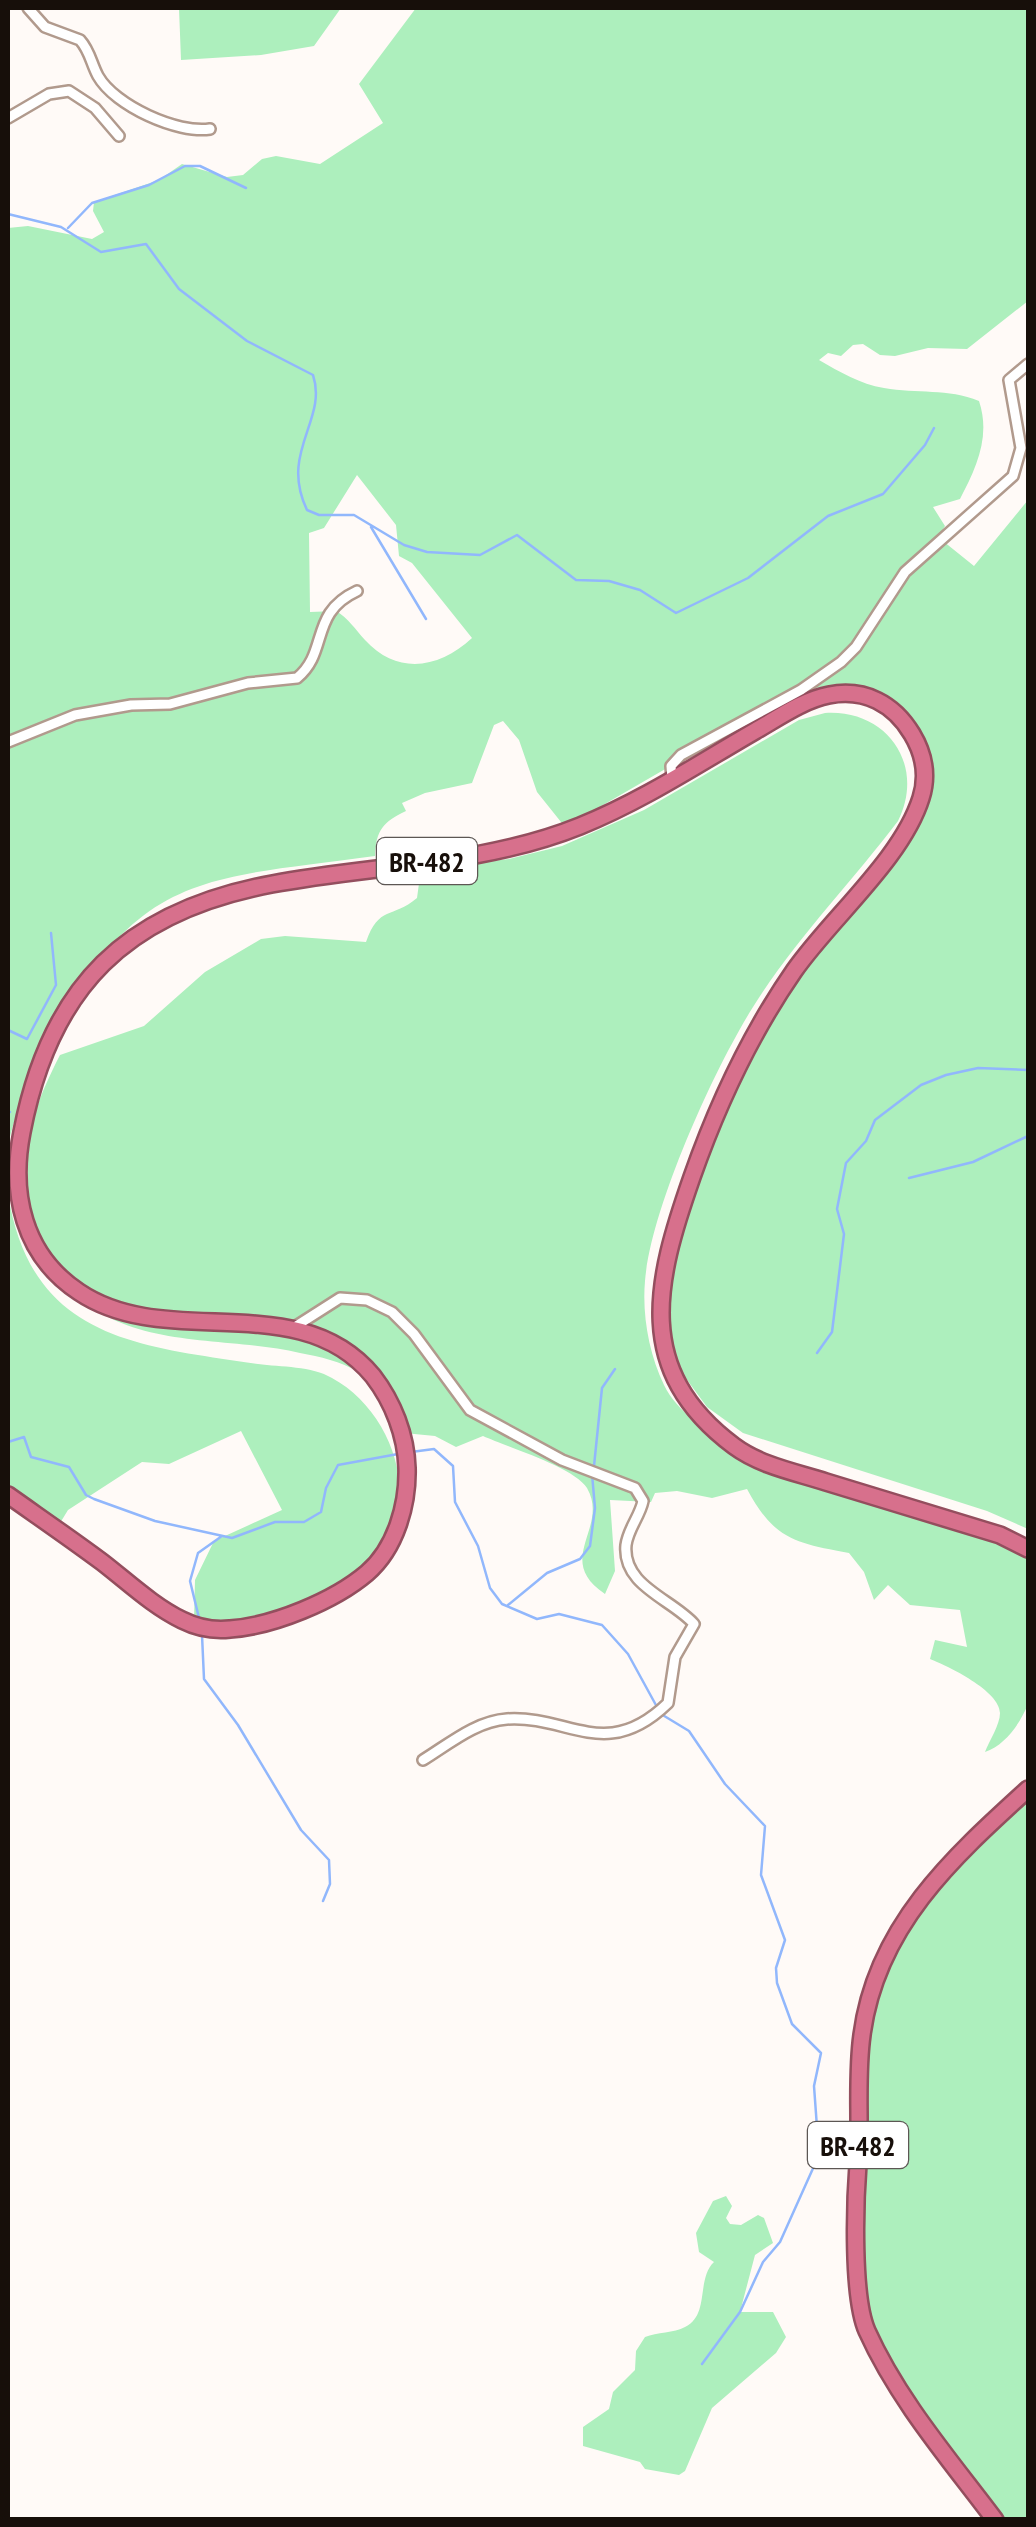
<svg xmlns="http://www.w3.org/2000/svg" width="1036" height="2527" viewBox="0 0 1036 2527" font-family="'PT Sans Narrow',sans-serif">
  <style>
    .green { fill: #adefbd; fill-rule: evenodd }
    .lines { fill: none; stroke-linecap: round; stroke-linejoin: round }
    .stream { stroke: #91b7fc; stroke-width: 2.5 }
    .street-casing { stroke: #b19a8d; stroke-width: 14 }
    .highway-casing { stroke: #944e5e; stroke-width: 20 }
    .street { stroke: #fff; stroke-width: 9 }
    .highway { stroke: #d7708c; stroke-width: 15 }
    .labels { text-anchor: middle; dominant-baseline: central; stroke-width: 8; stroke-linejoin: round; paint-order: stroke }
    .shield { fill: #fff; stroke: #5d5754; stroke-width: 2.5 }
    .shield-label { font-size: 28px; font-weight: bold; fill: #170f0a }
  </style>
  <rect width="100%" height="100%" fill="#fffaf7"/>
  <path class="green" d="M 179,8 L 341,8 L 314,46 L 261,55 L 181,60 Z
    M 416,8 L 1028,8 L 1028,301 L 967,349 L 928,348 L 895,356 L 880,355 L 863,344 L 853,345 L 841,356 L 828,353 L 819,360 C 840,372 860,384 884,388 C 917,394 948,388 979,401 C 991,437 976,468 960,499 L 933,507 L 945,526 L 938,537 L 974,566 L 1028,500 L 1028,1529 L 987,1511 L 743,1433 L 707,1407 L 679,1369 L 667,1341 L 661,1278 L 742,1050 L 826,942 L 930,783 L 892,708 L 823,690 L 795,694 L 565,827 L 537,792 L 519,740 L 503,721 L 494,725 L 472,783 L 425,793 L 402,803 L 406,811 C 383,822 376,830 375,856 C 210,879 137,870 55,1034 C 37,1071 15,1106 8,1147 L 8,228 L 28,226 L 92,239 L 104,232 L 93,211 L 94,202 L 159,180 L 182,164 L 227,177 L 243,175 L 262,159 L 276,156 L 320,164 L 383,123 L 359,84 ZM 357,475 L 396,525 L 399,556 L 412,563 L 472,638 C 440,668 398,676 365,640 C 355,629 349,619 336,611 L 310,612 L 309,533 L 324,528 Z
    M 825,713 C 887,709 926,765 898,821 C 851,883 795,940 753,1007 C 714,1069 651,1208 645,1281 C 642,1315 649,1354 664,1385 C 677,1412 706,1429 730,1445 L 1028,1546 L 1028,1704 C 1020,1724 1005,1745 985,1752 C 989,1741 1000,1725 1000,1713 C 1000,1691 948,1666 930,1659 L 935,1640 L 967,1647 L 960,1610 L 910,1605 L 888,1585 L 874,1600 L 864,1572 L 849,1553 C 796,1543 774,1540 747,1489 L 712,1498 L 677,1491 L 655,1493 L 651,1502 L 610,1500 L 615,1571 L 605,1594 C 553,1559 610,1528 587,1488 C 574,1467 507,1447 483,1436 L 456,1447 L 435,1436 L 404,1433 C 390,1414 378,1386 358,1372 C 341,1361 320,1357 300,1353 C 223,1335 130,1351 70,1289 C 58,1277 50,1258 42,1243 C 6,1182 30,1113 60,1055 L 144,1026 L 205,972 L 261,939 L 285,936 L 366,942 C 379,905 392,919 417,898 L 421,869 L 509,859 L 562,846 L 644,810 L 799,720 Z
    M 8,1194 C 31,1340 139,1346 258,1364 C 281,1367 312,1366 332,1378 C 389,1409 420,1490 385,1548 C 369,1574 337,1589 311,1599 C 265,1618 244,1627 194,1621 L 195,1580 L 214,1541 L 282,1510 L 241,1431 L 169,1464 L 142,1462 L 68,1510 L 57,1528 L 8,1496 Z
    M 1028,1792 L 1028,2519 L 1003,2519 L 894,2376 L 867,2312 L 861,2250 L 867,2033 L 886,1962 L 953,1863 Z
    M 726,2196 L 732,2206 L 726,2218 L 730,2224 L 741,2225 L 758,2215 L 764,2218 L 773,2243 L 755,2255 L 740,2312 L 773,2312 L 786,2337 L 776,2353 L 712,2408 L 685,2471 L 679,2475 L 645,2469 L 640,2462 L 583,2446 L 583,2427 L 609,2409 L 613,2392 L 635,2370 L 636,2351 L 645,2337 C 657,2332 674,2333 685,2327 C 710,2315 696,2279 714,2262 L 699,2252 L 696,2233 L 713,2201 Z"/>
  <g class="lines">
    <path class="stream" d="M 8,214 L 61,227 L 101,252 L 146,244 L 179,289 L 247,341 L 313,375 C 328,420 279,452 307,510 L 319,515 L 354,515 L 404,545 L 427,552 L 480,555 L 517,535 L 576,580 L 609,581 L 640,590 L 676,613 L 748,578 L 828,516 L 883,494 L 925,445 L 934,428
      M 68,228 L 92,203 L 149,185 L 185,166 L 200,166 L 246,188
      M 371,527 L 426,619
      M 8,1030 L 27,1039 L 56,985 L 51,933
      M 8,1111 L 10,1112
      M 909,1178 L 973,1162 L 1028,1136
      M 817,1353 L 832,1332 L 844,1234 L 837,1209 L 846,1163 L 866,1141 L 875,1120 L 921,1085 L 946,1075 L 978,1068 L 1028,1070
      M 8,1442 L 24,1437 L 31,1457 L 69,1467 L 86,1495 L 94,1499 L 155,1521 L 232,1538 L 275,1522 L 304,1522 L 321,1512 L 326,1488 L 338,1465 L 398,1454
      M 411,1452 L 434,1449 L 453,1466 L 455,1502 L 478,1546 L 490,1588 L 502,1604 L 537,1619 L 559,1614 L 602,1625 L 628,1654 L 657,1707
      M 594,1466 L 602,1388 L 615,1369
      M 508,1605 L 547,1573 L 580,1559 L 590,1546 L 595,1508 L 592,1474
      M 200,1622 L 190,1581 L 198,1553 L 222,1536
      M 202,1635 L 204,1679 L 238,1725 L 301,1830 L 329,1860 L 330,1884 L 323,1901
      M 661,1714 L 689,1731 L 725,1784 L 765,1826 L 761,1875 L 785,1940 L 776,1968 L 777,1983 L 792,2024 L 821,2053 L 814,2086 L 819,2155 L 780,2242 L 763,2262 L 740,2312 L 702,2364"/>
    <defs>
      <path id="street" d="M 28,8 L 45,27 L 80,40 C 90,51 91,63 98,76 C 115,106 178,134 210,129
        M 8,118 L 49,94 L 69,91 L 95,108 L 119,136
        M 8,742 L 75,715 L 131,705 L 170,704 L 248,683 L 297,678 C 329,652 309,613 357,591
        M 672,779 L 671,766 L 681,755 L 801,690 L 841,662 L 856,647 L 905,572 L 1013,476 L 1021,448 L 1009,380 L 1028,364
        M 293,1328 L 340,1298 L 367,1300 L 392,1312 L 414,1334 L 470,1410 L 562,1460 L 635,1488 L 643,1501 C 640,1516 628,1529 626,1545 C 622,1586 672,1599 694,1624 L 675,1657 L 668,1703 C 606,1763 569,1715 507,1719 C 476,1721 449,1744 423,1760"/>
      <path id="highway" d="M 8,1495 C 39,1517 71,1539 102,1562 C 128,1582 153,1606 182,1620 C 198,1628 212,1631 230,1629 C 273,1626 334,1601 367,1573 C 396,1548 408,1504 407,1468 C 406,1435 393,1402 373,1376 C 299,1286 168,1352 79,1292 C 23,1255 10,1193 22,1132 C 50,986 127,911 272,884 C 373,865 484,865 580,826 C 642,801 698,764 755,731 C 778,718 803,700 829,695 C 865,688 894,704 912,734 C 924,754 928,776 921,798 C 902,859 831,918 794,971 C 749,1036 718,1103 692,1177 C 656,1280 632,1370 734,1446 C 761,1466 795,1472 826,1482 C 884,1500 942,1517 1000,1535 L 1028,1549
        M 995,2520 C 950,2460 898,2400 867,2331 C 852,2297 855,2203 858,2164 C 861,2121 856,2078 862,2035 C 876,1927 952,1858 1028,1789"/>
    </defs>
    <use href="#street" class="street-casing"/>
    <use href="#highway" class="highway-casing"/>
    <use href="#street" class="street"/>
    <use href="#highway" class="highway"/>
  </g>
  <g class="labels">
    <g class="shield">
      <rect x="377" y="838" width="100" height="46" rx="8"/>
      <rect x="808" y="2122" width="100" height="46" rx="8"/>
    </g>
    <g class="shield-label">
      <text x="427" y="861">BR-482</text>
      <text x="858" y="2145">BR-482</text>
    </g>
  </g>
  <rect width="1036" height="2527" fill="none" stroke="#170f0a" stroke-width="20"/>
</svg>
